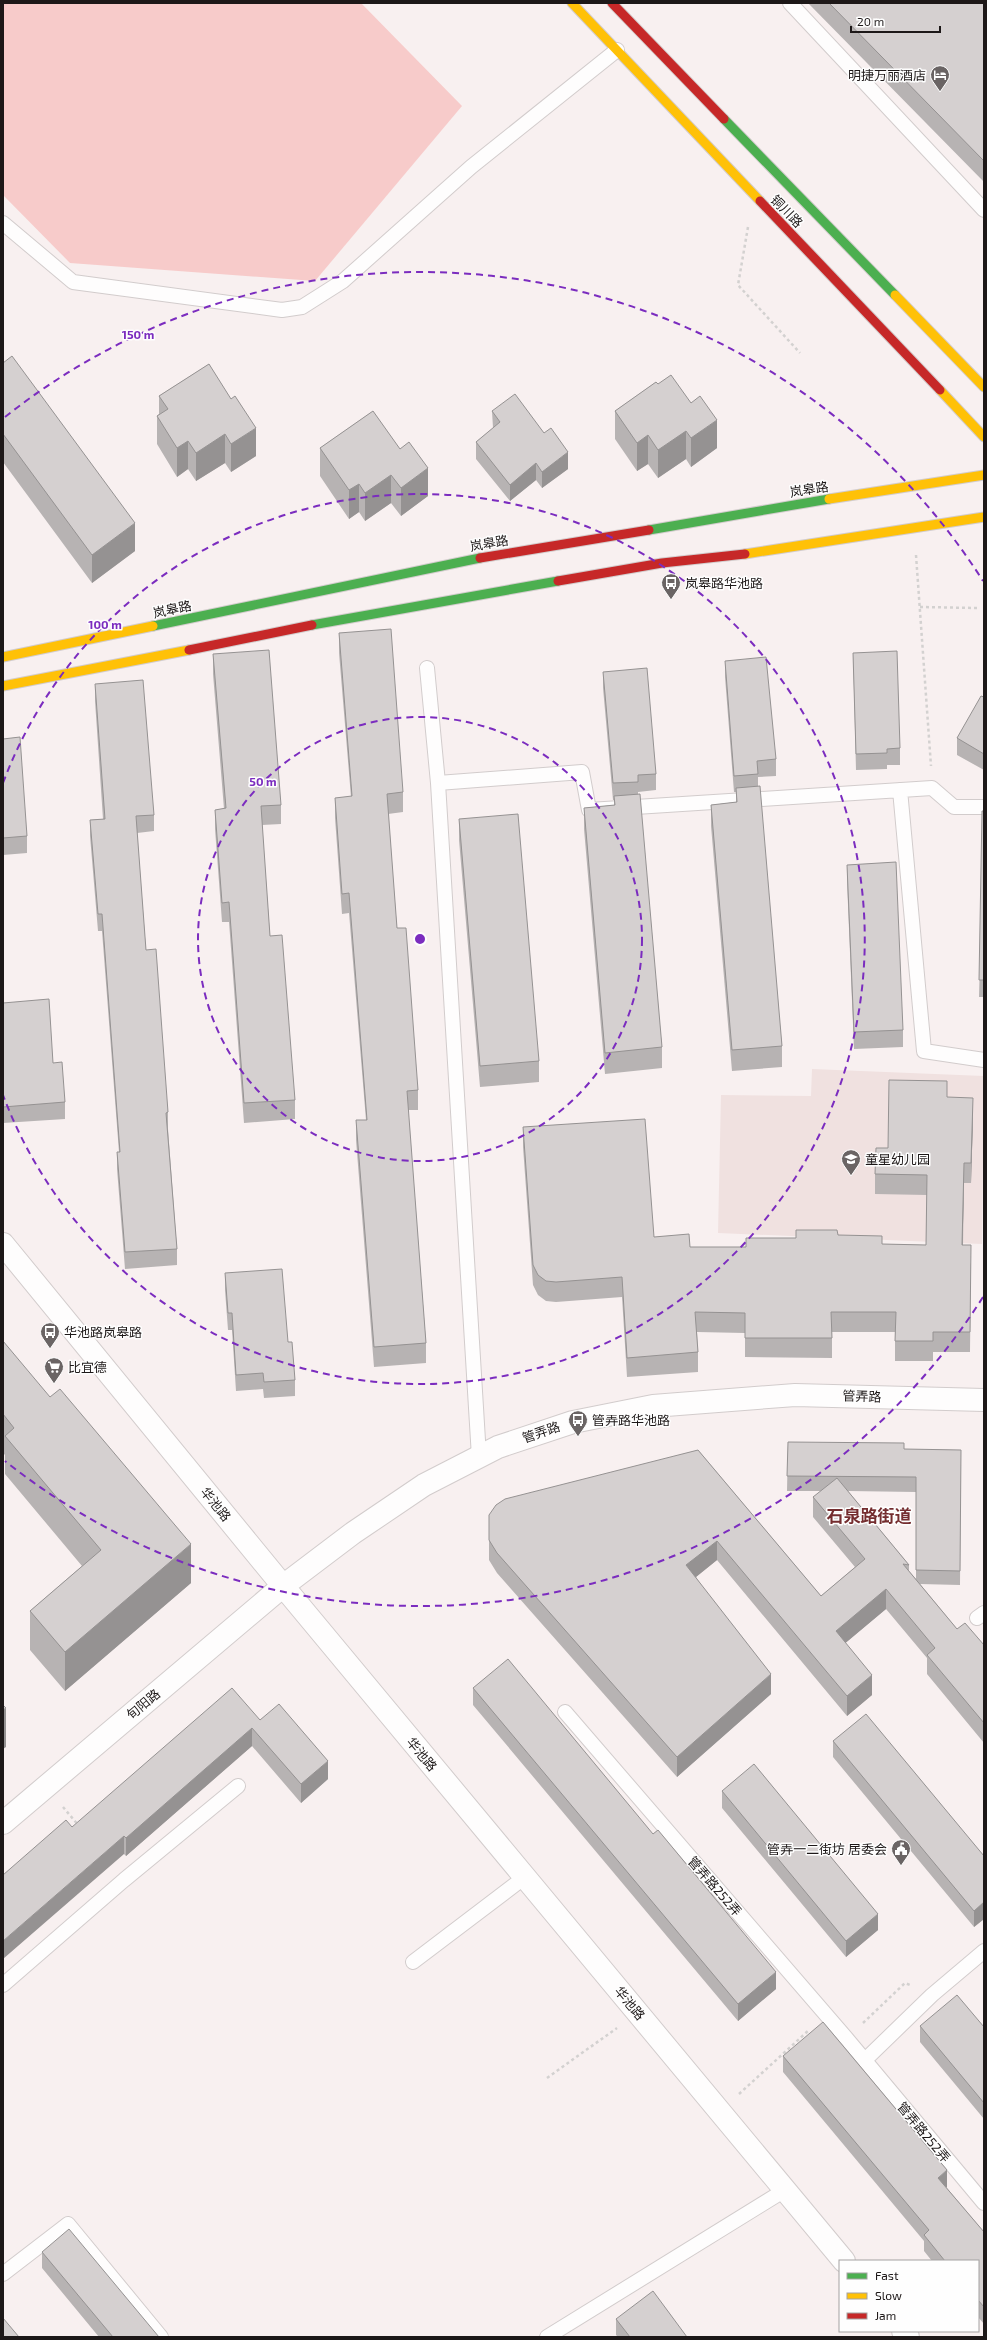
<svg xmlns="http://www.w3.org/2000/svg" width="987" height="2340" viewBox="0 0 987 2340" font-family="'Exo 2','Noto Sans SC',sans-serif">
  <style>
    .built { fill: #f0e1e0 }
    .green { fill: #f7cbca }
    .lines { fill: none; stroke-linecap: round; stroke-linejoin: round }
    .lane-casing { stroke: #d2cccc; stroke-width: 16 }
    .street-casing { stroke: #d2cccc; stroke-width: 24 }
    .fast-casing { stroke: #d2cccc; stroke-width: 11 }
    .slow-casing { stroke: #d2cccc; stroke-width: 11 }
    .jam-casing { stroke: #d2cccc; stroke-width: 11 }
    .path { stroke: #d3d1d0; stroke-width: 2.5; stroke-dasharray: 3 3; stroke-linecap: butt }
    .lane { stroke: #fefdfd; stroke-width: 14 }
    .street { stroke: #fefdfd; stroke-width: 22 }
    .fast { stroke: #4caf50; stroke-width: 9 }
    .slow { stroke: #ffc107; stroke-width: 9 }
    .jam { stroke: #c62828; stroke-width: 9 }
    .wall { fill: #b7b3b3; fill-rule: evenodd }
    .shaded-wall { fill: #959292 }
    .building { fill: #d5d0d0; stroke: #959292 }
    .ring { fill: none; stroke: #7b2cbf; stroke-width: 2; stroke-dasharray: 7 5 }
    .labels { text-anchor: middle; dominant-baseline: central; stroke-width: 3; stroke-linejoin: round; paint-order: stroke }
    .poi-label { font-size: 13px; fill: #1d1818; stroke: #fefefe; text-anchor: start }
    .street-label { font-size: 13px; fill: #1d1818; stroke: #fefefe }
    .district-label { font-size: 17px; font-weight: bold; fill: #742d2f; stroke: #fefefe }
    .centre { fill: #7b2cbf; stroke: #fefefe; stroke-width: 2 }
    .ring-label { font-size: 12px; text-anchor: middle; font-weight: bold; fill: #7b2cbf; stroke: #fefefe; stroke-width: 3; stroke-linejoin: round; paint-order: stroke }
  </style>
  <rect width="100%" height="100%" fill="#f8f0f0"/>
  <path class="built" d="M 812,1069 L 984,1076 L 982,1244 L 718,1233 L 721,1095 L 811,1096 Z"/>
  <path class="green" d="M 3,3 L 361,3 L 462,106 L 315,281 L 70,263 L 3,195 Z"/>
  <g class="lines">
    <defs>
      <path id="lane" d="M 790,3 L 984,210
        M 3,223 L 73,282 L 282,310 L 302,307 L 343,281 L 471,167 L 617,50
        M 427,668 L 438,783 L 479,1457
        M 438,783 L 582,772 L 589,810 L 932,788 L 954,807 L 984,807
        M 900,790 L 924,1051 L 984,1060
        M 977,1618 L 984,1613
        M 565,1712 L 847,2039 L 984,2203
        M 413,1962 L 525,1877
        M 3,1985 L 124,1880 L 238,1786
        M 865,2060 L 932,1995 L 984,1951
        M 3,2274 L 68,2224 L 161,2337
        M 547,2337 L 785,2190"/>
      <path id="street" d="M 3,1244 L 283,1586 L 844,2261
        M 3,1823 L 283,1586 L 353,1533 L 424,1485 L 498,1447 L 573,1422 L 653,1406 L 795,1395 L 984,1400
        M 903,2331 L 908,2337"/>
      <path id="fast" d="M 724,119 L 895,295
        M 649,530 L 829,499
        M 312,625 L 558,581
        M 153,626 L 480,558"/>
      <path id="slow" d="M 572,3 L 760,201
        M 895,295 L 984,387
        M 940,390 L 984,437
        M 829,499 L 984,475
        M 745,554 L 984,517
        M 3,657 L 153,626
        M 3,686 L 189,650"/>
      <path id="jam" d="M 612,3 L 724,119
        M 760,201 L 940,390
        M 480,558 L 649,530
        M 558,581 L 662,563 L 745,554
        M 189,650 L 312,625"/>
    </defs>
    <use href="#lane" class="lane-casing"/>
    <use href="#street" class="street-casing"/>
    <use href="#fast" class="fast-casing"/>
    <use href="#slow" class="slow-casing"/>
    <use href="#jam" class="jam-casing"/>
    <path class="path" d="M 748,227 L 738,285 L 800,353
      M 916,555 L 931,766
      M 920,607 L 977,608
      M 63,1807 L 79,1826
      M 863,2023 L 905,1983 L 910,1985
      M 547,2078 L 617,2028
      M 739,2094 L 809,2030"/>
    <use href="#lane" class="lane"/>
    <use href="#street" class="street"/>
    <use href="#fast" class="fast"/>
    <use href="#slow" class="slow"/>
    <use href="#jam" class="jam"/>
  </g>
  <path class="wall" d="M 808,3 L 984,3 L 984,182 Z
    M 3,363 L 135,551 L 92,583 L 3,462 Z
    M 209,364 L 256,456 L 231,472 L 225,463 L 196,481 L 188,469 L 177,477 L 157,444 L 157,416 L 159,414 L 159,396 Z
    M 656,382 L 717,448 L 691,467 L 686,459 L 658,478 L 648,464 L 637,471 L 615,439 L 615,411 Z
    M 373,411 L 428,496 L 401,516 L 391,503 L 365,521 L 359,512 L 349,519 L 320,476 L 320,448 Z
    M 492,411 L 568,469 L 542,488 L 536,480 L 510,501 L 476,459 L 476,442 L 493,428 Z
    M 339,633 L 403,792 L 403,812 L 388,814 L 397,928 L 418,1090 L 418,1110 L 408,1110 L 426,1343 L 426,1363 L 374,1367 L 356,1140 L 356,1120 L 366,1120 L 349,913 L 342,914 L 335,818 L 335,798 L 351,797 L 339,653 Z
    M 853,653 L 900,748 L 900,765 L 887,765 L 887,769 L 856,770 Z
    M 213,654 L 281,805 L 281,824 L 262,825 L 270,936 L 295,1100 L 295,1119 L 244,1123 L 229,922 L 222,922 L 215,829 L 215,810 L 224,809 L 213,674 Z
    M 725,661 L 776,759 L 776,776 L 758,777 L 758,787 L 782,1046 L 782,1067 L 732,1071 L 711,826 L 711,805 L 736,802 L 736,792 L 734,792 L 725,677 Z
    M 603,672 L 656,774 L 656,790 L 638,792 L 638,794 L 662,1047 L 662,1068 L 605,1074 L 584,829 L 584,808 L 614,805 L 614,800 L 613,800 L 603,688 Z
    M 95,684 L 154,815 L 154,831 L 137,833 L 146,950 L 168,1112 L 168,1129 L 177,1249 L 177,1265 L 125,1269 L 117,1169 L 117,1152 L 119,1152 L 102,931 L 98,931 L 90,836 L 90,820 L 103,819 L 95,701 Z
    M 984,697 L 984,770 L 957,755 L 957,738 Z
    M 3,739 L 27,836 L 27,853 L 3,855 Z
    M 984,811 L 984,997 L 979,997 Z
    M 459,819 L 539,1061 L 539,1082 L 480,1087 L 459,840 Z
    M 847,865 L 903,1030 L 903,1047 L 854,1049 L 847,881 Z
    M 3,1003 L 53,1063 L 65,1102 L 65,1119 L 3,1123 Z
    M 947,1097 L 973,1118 L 971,1183 L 964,1183 L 963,1245 L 971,1265 L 970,1352 L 933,1352 L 933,1361 L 895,1361 L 895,1332 L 832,1332 L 832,1358 L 745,1357 L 745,1333 L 697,1332 L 698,1352 L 698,1372 L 627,1377 L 622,1297 L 556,1302 L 546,1301 L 538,1295 L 533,1285 L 523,1147 L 523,1127 L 654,1237 L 690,1247 L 746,1247 L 796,1238 L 838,1235 L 882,1244 L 926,1245 L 927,1195 L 875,1194 L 875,1174 L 888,1148 Z
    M 225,1273 L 288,1342 L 295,1380 L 295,1396 L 264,1398 L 263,1389 L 236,1391 L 232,1330 L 228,1330 L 225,1290 Z
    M 3,1341 L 191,1583 L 65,1691 L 30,1650 L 30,1611 L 82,1566 L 5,1474 L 5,1455 L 3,1453 Z
    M 788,1442 L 904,1449 L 961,1450 L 960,1585 L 920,1584 L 957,1629 L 984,1645 L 984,1743 L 927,1674 L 927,1658 L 886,1609 L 845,1643 L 872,1695 L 847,1716 L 717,1560 L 696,1577 L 771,1694 L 677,1777 L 497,1573 L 489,1560 L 489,1515 L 698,1450 L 821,1596 L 855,1567 L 813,1517 L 813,1497 L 821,1491 L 787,1491 ZM 848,1491 L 916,1492 L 916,1579 L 909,1571 L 909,1565 Z
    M 473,1688 L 776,1989 L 738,2021 L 473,1705 Z
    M 260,1720 L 328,1779 L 301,1803 L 252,1746 L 126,1856 L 124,1854 L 72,1827 Z
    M 833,1741 L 984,1856 L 984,1919 L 974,1927 L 833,1757 Z
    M 722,1791 L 878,1930 L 846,1957 L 722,1808 Z
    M 920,2026 L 984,2027 L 984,2119 L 920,2042 Z
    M 783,2056 L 947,2187 L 946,2187 L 984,2232 L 984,2324 L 978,2317 L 978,2261 L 932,2261 L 924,2251 L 924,2241 L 783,2072 Z
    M 42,2252 L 159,2337 L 99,2337 L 42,2268 Z
    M 616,2319 L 687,2337 L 618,2337 L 616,2335 Z"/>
  <path class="shaded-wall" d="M 717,420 L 717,448 L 691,467 L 691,438 Z
    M 256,428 L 256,456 L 231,472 L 231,444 Z
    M 686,431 L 686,459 L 658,478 L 658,450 Z
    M 225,434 L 225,463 L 196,481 L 196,453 Z
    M 648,435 L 648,464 L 637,471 L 637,443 Z
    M 188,441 L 188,469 L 177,477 L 177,448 Z
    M 568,452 L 568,469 L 542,488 L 542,472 Z
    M 536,463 L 536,480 L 510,501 L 510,485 Z
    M 428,468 L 428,496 L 401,516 L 401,488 Z
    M 391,475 L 391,503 L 365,521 L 365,493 Z
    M 359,484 L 359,512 L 349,519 L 349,490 Z
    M 135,523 L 135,551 L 92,583 L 92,555 Z
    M 973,1098 L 973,1118 L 971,1183 L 971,1163 Z
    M 964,1163 L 964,1183 L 962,1265 L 962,1245 Z
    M 717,1541 L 717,1560 L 686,1585 L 686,1565 Z
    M 191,1544 L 191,1583 L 65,1691 L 65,1652 Z
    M 886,1589 L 886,1609 L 836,1651 L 836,1631 Z
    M 771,1674 L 771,1694 L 677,1777 L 677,1757 Z
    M 872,1675 L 872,1695 L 847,1716 L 847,1696 Z
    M 6,1708 L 6,1747 L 3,1749 L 3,1710 Z
    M 252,1728 L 252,1746 L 126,1856 L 126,1838 Z
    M 328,1761 L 328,1779 L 301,1803 L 301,1784 Z
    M 124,1836 L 124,1854 L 3,1959 L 3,1941 Z
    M 984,1902 L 984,1919 L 974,1927 L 974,1911 Z
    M 878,1914 L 878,1930 L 846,1957 L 846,1941 Z
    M 776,1972 L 776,1989 L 738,2021 L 738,2004 Z
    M 947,2170 L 947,2187 L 938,2194 L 938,2178 Z"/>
  <path class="building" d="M 829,3 L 984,3 L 984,161 Z
    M 12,356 L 135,523 L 92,555 L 3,434 L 3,363 Z
    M 209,364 L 231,399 L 235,396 L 256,428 L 231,444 L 225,434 L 196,453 L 188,441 L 177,448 L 157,416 L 168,409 L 159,396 Z
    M 671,375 L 691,403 L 700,396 L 717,420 L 691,438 L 686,431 L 658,450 L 648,435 L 637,443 L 615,411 L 656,382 L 658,384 Z
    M 515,394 L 544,433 L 551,428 L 568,452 L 542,472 L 536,463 L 510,485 L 476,442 L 500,422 L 492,411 Z
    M 373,411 L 400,449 L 409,442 L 428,468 L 401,488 L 391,475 L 365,493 L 359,484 L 349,490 L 320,448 Z
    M 391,629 L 403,792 L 387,794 L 397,928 L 406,928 L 418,1090 L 407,1091 L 426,1343 L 374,1347 L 356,1120 L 367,1120 L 349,893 L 342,894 L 335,798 L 352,796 L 339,633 Z
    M 269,650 L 281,805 L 261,806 L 270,936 L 282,935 L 295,1100 L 244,1103 L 229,902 L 222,903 L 215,810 L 226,808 L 213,654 Z
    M 897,651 L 900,748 L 887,749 L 887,753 L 856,754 L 853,653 Z
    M 766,657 L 776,759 L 757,761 L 758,774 L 734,776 L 725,661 Z
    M 647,668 L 656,774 L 638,775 L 638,782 L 613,783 L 603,672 Z
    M 143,680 L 154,815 L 136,816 L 146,950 L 156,949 L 168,1112 L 166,1113 L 177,1249 L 125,1252 L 117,1152 L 120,1152 L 102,914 L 98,914 L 90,820 L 105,819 L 95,684 Z
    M 981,696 L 984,697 L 984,754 L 957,738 Z
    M 20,737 L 27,836 L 3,838 L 3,739 Z
    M 760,786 L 782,1046 L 732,1050 L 711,805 L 737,802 L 736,788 Z
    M 640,794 L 662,1047 L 605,1053 L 584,808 L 615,805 L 614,796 Z
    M 982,811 L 984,811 L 984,980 L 979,980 Z
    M 518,814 L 539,1061 L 480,1066 L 459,819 Z
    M 896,862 L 903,1030 L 854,1032 L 847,865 Z
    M 49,999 L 53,1063 L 62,1062 L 65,1102 L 3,1107 L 3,1003 Z
    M 889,1080 L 947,1081 L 947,1097 L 973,1098 L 971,1163 L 964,1163 L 962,1245 L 971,1245 L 970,1332 L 933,1332 L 933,1341 L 895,1341 L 896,1312 L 831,1312 L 832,1338 L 745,1338 L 745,1313 L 695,1312 L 698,1352 L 627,1358 L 622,1277 L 556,1282 L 546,1281 L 538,1275 L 533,1265 L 523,1127 L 645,1119 L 654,1237 L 689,1234 L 690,1247 L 746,1247 L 746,1238 L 796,1238 L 796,1230 L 837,1230 L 838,1235 L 882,1236 L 882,1244 L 926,1245 L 927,1175 L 875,1174 L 876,1148 L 888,1148 Z
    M 282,1269 L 288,1342 L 292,1342 L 295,1380 L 264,1382 L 263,1373 L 236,1375 L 232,1313 L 228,1313 L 225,1273 Z
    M 3,1341 L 50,1397 L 60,1389 L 191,1544 L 65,1652 L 30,1611 L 101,1550 L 5,1436 L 14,1428 L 3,1414 Z
    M 788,1442 L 904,1443 L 904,1449 L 961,1450 L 960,1571 L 916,1570 L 916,1477 L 787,1476 Z
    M 698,1450 L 821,1596 L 865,1559 L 813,1497 L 837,1478 L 909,1565 L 903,1564 L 957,1629 L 965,1623 L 984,1645 L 984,1723 L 927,1655 L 935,1648 L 886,1589 L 836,1631 L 872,1675 L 847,1696 L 717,1541 L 686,1565 L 771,1674 L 677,1757 L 497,1553 L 489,1540 L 489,1515 L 496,1505 L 505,1499 Z
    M 508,1659 L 653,1834 L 658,1830 L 776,1972 L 738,2004 L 473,1688 Z
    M 232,1688 L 260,1720 L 279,1704 L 328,1761 L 301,1784 L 252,1728 L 126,1838 L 124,1836 L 3,1941 L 3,1875 L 66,1820 L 72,1827 Z
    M 3,1705 L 6,1708 L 3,1710 Z
    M 866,1714 L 984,1856 L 984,1902 L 974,1911 L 833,1741 Z
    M 754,1764 L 878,1914 L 846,1941 L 722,1791 Z
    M 957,1995 L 984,2027 L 984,2103 L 920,2026 Z
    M 823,2022 L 947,2170 L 938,2178 L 984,2232 L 984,2307 L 978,2300 L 978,2261 L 945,2261 L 924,2235 L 929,2230 L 783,2056 Z
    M 69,2229 L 159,2337 L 113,2337 L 42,2252 Z
    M 653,2291 L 687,2337 L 630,2337 L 616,2319 Z
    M 3,2318 L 19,2337 L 3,2337 Z"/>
  <g class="ring">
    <circle cx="420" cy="939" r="222"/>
    <path d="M3 783A445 445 0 1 1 3 1095"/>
    <path d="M983 1297A667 667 0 0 1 5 1461M5 417A667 667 0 0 1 983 581"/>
  </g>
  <defs>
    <symbol id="hotel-pin" viewBox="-11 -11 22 30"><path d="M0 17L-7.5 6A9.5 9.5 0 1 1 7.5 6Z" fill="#6a6464" stroke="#fefefe"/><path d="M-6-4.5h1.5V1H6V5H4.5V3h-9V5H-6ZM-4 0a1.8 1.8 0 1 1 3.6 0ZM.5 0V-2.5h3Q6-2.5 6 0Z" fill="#fff"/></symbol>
    <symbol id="bus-pin" viewBox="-11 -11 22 30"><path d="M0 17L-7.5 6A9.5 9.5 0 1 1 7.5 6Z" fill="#6a6464" stroke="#fefefe"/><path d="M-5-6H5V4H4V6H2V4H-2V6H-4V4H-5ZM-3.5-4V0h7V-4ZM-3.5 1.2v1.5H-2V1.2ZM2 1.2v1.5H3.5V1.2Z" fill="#fff"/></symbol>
    <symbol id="school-pin" viewBox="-11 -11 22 30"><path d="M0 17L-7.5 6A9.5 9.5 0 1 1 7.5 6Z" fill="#6a6464" stroke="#fefefe"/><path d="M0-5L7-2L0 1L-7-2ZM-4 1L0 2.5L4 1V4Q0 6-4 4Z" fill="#fff"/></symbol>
    <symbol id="supermarket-pin" viewBox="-11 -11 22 30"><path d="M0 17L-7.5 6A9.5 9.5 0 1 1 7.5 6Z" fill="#6a6464" stroke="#fefefe"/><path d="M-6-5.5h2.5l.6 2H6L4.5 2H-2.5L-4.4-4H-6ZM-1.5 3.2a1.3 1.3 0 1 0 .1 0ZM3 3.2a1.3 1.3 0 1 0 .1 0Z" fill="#fff"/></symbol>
    <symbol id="civic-pin" viewBox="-11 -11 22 30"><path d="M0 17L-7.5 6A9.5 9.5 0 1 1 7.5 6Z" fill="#6a6464" stroke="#fefefe"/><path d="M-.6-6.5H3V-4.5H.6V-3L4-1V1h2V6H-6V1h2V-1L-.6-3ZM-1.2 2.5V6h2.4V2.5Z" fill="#fff"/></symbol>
  </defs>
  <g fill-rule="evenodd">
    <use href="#hotel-pin" x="929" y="64" width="22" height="30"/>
    <use href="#bus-pin" x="660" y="572" width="22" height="30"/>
    <use href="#school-pin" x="840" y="1148" width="22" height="30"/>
    <use href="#bus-pin" x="39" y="1321" width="22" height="30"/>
    <use href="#supermarket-pin" x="43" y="1356" width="22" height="30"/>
    <use href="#bus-pin" x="567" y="1409" width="22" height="30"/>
    <use href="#civic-pin" x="890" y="1838" width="22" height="30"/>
  </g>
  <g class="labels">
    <g class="poi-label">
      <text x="926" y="75" text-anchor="end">明捷万丽酒店</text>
      <text x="685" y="583">岚皋路华池路</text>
      <text x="865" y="1159">童星幼儿园</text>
      <text x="64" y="1332">华池路岚皋路</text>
      <text x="68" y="1367">比宜德</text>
      <text x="592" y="1420">管弄路华池路</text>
      <text x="887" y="1849" text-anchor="end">管弄一二街坊 居委会</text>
    </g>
    <g class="street-label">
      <text transform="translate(787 211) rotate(46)">铜川路</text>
      <text transform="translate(809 489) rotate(-9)">岚皋路</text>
      <text transform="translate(489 543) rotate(-10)">岚皋路</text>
      <text transform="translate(172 609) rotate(-12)">岚皋路</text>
      <text transform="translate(862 1396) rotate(2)">管弄路</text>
      <text transform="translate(541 1432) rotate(-19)">管弄路</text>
      <text transform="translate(216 1504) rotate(51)">华池路</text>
      <text transform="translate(143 1704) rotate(-40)">旬阳路</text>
      <text transform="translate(422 1754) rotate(50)">华池路</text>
      <text transform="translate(715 1886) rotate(49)">管弄路252弄</text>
      <text transform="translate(630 2003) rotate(50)">华池路</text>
      <text transform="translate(924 2132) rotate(50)">管弄路252弄</text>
    </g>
    <g class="district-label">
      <text x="869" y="1515">石泉路街道</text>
    </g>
  </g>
  <circle cx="420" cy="939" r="6" class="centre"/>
  <g class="ring-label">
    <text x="138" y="339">150 m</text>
    <text x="105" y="629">100 m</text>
    <text x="263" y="786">50 m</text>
  </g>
  <rect width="987" height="2340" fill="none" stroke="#1d1818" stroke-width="8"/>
  <rect x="839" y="2260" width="140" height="72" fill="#fefefe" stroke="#a4a2a2"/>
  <rect x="847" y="2273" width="20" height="6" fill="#4caf50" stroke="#a4a2a2"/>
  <text x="875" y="2280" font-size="12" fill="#1d1818">Fast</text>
  <rect x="847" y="2293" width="20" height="6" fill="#ffc107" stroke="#a4a2a2"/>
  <text x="875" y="2300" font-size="12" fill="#1d1818">Slow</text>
  <rect x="847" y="2313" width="20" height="6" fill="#c62828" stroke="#a4a2a2"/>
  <text x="875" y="2320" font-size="12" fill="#1d1818">Jam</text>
  <path d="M851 26v6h89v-6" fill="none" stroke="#1d1818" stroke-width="2"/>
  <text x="857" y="26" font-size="12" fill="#1d1818" stroke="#fefefe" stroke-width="3" paint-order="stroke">20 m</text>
</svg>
